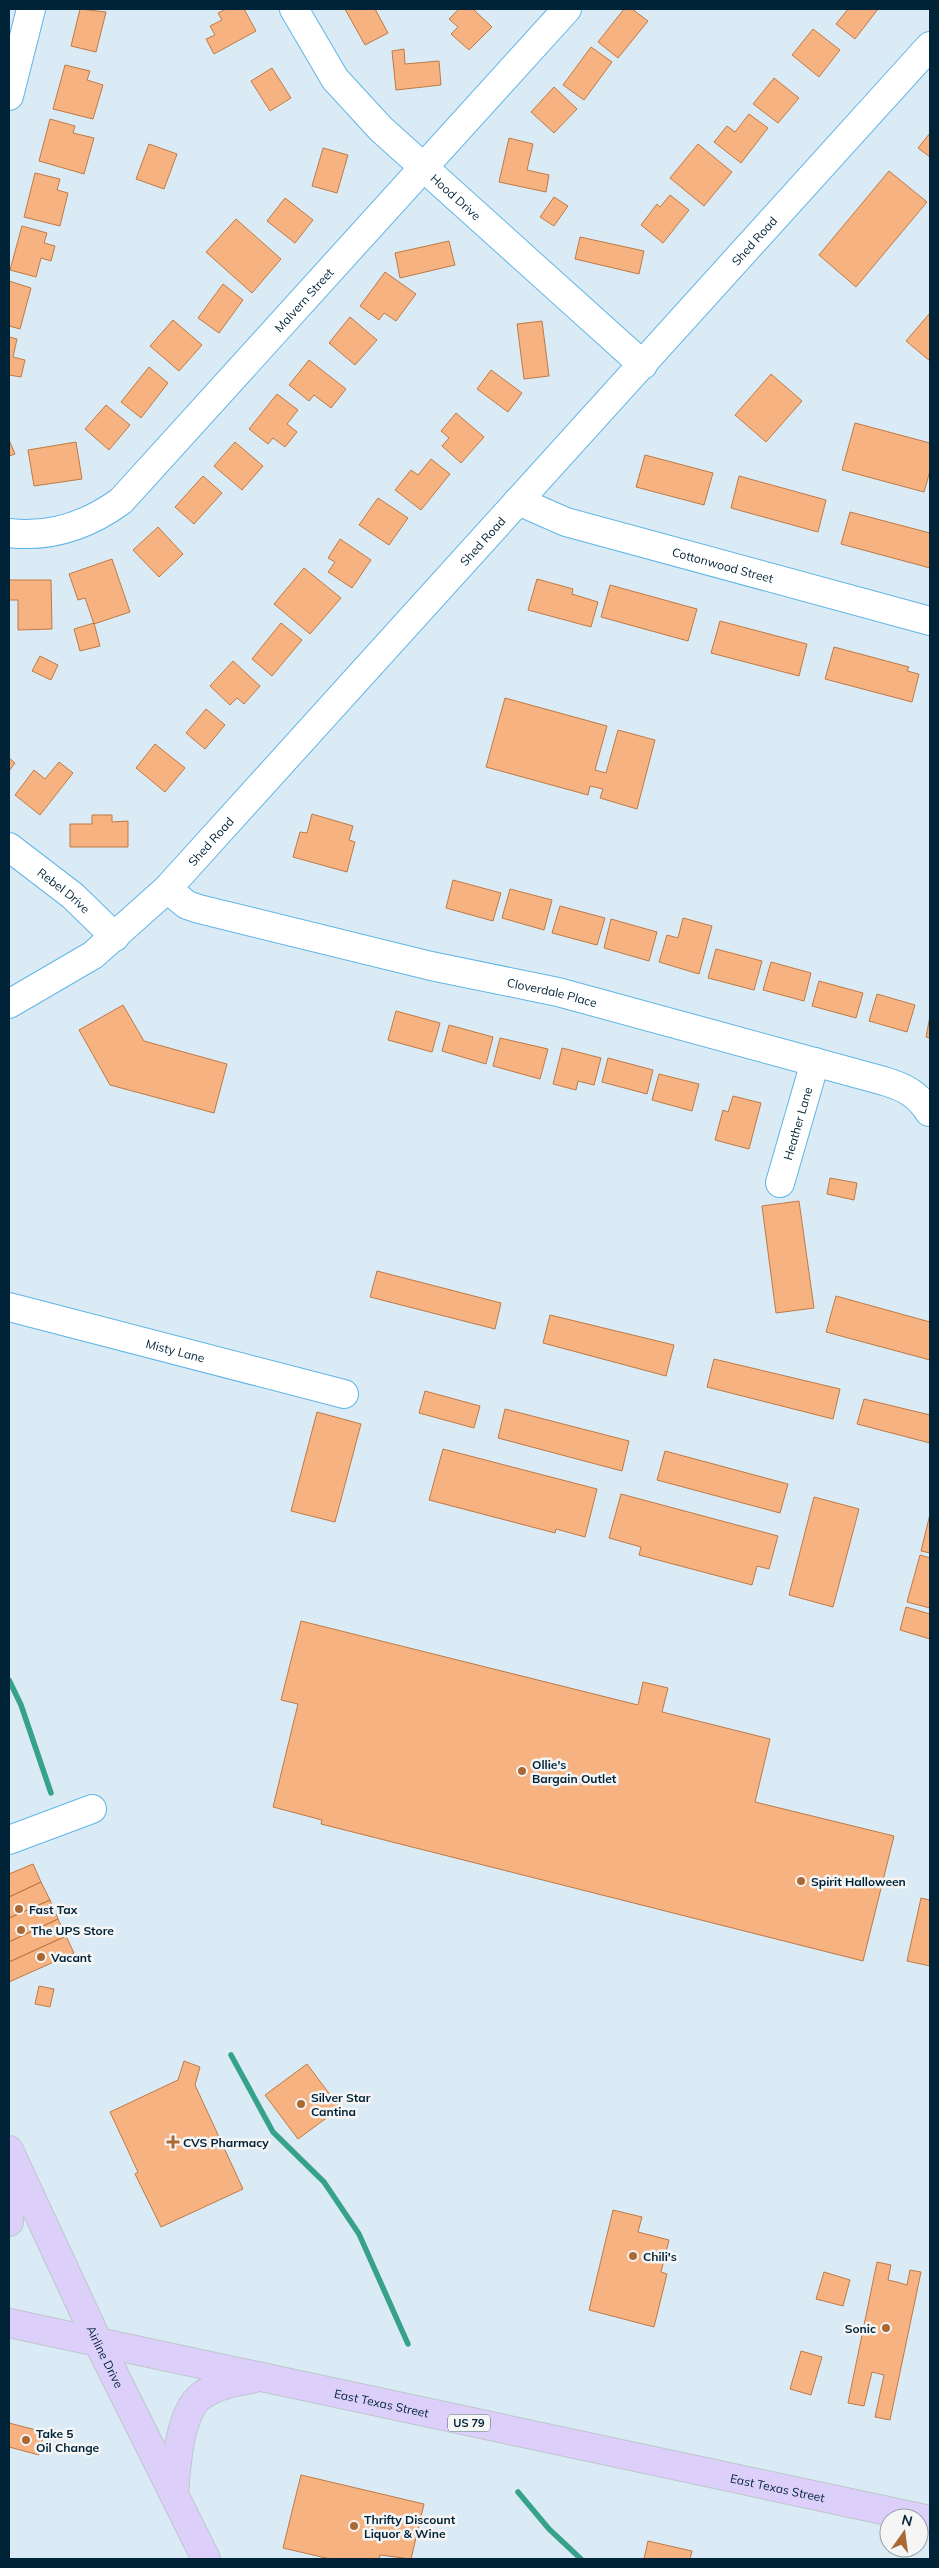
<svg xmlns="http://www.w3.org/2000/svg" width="939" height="2568" viewBox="0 0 939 2568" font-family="Mulish,sans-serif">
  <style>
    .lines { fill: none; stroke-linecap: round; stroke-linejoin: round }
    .stream { stroke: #36a28c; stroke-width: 5.5 }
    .building { fill: #f6b281; stroke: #be7a45 }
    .minor-casing { stroke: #60b5e7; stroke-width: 30 }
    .major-casing { stroke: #bdc6cb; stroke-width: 30 }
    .minor { stroke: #fff; stroke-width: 28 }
    .major { stroke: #dcd0fb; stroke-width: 28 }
    .poi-dot { fill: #aa6834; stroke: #f5f5f5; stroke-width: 2 }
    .labels { text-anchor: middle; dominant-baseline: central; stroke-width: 5; stroke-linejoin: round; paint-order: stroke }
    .shield { fill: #f5f5f5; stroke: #4a6270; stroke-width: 1 }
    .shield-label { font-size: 11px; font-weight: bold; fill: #002337 }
    .street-label { font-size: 12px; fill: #002337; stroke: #f5f5f5 }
    .poi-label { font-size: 12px; font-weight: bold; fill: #002337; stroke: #f5f5f5; text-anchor: start }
  </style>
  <rect width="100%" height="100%" fill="#dbebf5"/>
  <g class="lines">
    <path class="stream" d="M 9,1680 L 21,1705 L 51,1793
      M 231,2055 L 273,2132 L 324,2182 L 359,2234 L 408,2344
      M 518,2492 L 549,2529 L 581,2559"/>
  </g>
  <path class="building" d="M 80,9 L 106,12 L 96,52 L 71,46 Z
    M 226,9 L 244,9 L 256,31 L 214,54 L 206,39 L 215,35 L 210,26 L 222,20 L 218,13 Z
    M 345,9 L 375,9 L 388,33 L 365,45 Z
    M 459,9 L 473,9 L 492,27 L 469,50 L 451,34 L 458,27 L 449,19 Z
    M 624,9 L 632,9 L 648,21 L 618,58 L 598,42 Z
    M 848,9 L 878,9 L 855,39 L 836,24 Z
    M 813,29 L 840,50 L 819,77 L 792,55 Z
    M 591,47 L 612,62 L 584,100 L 563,85 Z
    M 404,49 L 405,64 L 439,61 L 441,85 L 396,90 L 392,51 Z
    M 65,65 L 90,71 L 87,80 L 103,85 L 93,119 L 53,109 Z
    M 272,68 L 291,98 L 270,111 L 251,81 Z
    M 774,78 L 799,98 L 778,123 L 753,104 Z
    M 554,87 L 577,109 L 554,133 L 531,112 Z
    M 749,114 L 768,128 L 741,163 L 714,142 L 727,126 L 735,132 Z
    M 50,119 L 75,126 L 73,133 L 94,138 L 84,174 L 39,161 Z
    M 930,133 L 930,157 L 918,148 Z
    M 509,138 L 533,144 L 527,170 L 549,175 L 546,192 L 499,182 Z
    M 149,144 L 177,154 L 164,189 L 136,179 Z
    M 698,144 L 732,172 L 704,206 L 670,178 Z
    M 323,148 L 348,155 L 337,193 L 312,186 Z
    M 889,171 L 927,202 L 856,287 L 819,255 Z
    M 35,173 L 60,179 L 57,190 L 68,193 L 60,226 L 24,217 Z
    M 670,195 L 689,210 L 663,243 L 641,225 L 657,204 L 660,207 Z
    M 554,197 L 568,206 L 554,226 L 540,217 Z
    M 285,198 L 313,220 L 295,243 L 267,221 Z
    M 236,219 L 281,259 L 252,293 L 206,252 Z
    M 22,226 L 47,233 L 44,243 L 55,246 L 51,261 L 41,258 L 36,277 L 10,270 Z
    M 580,237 L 644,251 L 639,274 L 575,259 Z
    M 449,241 L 455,265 L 400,278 L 395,253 Z
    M 385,272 L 416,294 L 396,321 L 384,313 L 379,320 L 360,306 Z
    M 9,281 L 31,288 L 20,329 L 9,326 Z
    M 223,284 L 243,300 L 219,333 L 198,318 Z
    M 930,313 L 930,361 L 906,341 Z
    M 350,317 L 377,340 L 355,365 L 329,343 Z
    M 173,320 L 202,345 L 179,371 L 150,346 Z
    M 542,321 L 549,376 L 524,379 L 517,324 Z
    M 9,337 L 17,339 L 13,357 L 25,360 L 21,377 L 9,375 Z
    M 309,360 L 346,389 L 331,408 L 314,395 L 309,401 L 289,385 Z
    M 149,367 L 168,383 L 141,418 L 121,402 Z
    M 491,370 L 522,393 L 508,412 L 477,389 Z
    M 771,374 L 802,401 L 766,442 L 735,415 Z
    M 277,394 L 298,410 L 287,424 L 297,432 L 285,447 L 273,438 L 268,444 L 249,429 Z
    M 106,405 L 130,425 L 109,450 L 85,429 Z
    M 456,413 L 484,437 L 461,463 L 442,446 L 449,438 L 441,431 Z
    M 855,423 L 930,443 L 930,471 L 924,492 L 842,470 Z
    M 9,440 L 15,454 L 9,456 Z
    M 76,442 L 82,479 L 34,486 L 28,450 Z
    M 235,442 L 263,466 L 242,490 L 214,466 Z
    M 645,455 L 713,473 L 704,505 L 636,487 Z
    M 431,459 L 450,474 L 421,510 L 395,490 L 411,470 L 418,475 Z
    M 203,476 L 222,493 L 194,524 L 175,507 Z
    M 739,476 L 826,500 L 818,532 L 731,508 Z
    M 378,498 L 408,518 L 389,545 L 359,525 Z
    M 850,512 L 930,533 L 930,568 L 841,544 Z
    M 158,527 L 183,554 L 159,577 L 133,550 Z
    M 340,539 L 371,560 L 352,588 L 328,572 L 335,562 L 328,558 Z
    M 112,559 L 130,612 L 94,624 L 85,598 L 78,600 L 69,574 Z
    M 304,568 L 341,598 L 310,634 L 274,604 Z
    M 537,579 L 573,589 L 572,594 L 598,602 L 591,627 L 528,610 Z
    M 9,580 L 51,580 L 52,629 L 18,630 L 18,600 L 9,600 Z
    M 610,585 L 697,609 L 688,641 L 601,617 Z
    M 720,621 L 807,644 L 799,676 L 711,653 Z
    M 94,623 L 100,646 L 80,651 L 74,629 Z
    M 281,623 L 302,640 L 272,676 L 252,659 Z
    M 834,647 L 909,667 L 907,671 L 919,674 L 912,702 L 825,679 Z
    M 40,656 L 58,665 L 51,680 L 32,671 Z
    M 233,661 L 260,686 L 244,704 L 237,698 L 230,705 L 210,686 Z
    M 505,698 L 607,726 L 595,770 L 606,773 L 618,730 L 655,740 L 637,809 L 600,798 L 603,789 L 590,786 L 588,795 L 486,767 Z
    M 206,709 L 225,725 L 205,749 L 186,733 Z
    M 155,744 L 185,768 L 165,792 L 136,768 Z
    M 9,758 L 15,763 L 9,771 Z
    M 59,762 L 73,773 L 40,815 L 15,795 L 34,770 L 45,779 Z
    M 312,814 L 353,826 L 349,840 L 355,842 L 347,872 L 293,857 L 300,832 L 307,833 Z
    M 92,815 L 112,815 L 112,822 L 128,821 L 128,847 L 70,847 L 70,824 L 92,824 Z
    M 453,880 L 501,893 L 493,921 L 446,908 Z
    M 510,889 L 552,900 L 544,930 L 502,918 Z
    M 560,906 L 605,918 L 597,945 L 552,933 Z
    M 683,918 L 712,926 L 699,974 L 659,962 L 667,935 L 678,938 Z
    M 611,919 L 657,932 L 649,961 L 604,948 Z
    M 716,949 L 762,961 L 754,990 L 708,978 Z
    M 771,962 L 811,973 L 804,1001 L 763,990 Z
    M 819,981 L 863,993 L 856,1018 L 812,1006 Z
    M 877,994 L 915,1005 L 907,1032 L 869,1021 Z
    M 123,1005 L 144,1041 L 227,1064 L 214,1113 L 110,1085 L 79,1030 Z
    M 396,1011 L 440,1023 L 432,1052 L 388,1040 Z
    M 930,1016 L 930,1038 L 926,1037 Z
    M 449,1025 L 493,1037 L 486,1064 L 442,1051 Z
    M 500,1038 L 548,1049 L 540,1079 L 493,1066 Z
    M 562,1048 L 601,1058 L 594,1085 L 578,1081 L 576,1090 L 553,1084 Z
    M 608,1058 L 653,1070 L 647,1094 L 602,1082 Z
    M 659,1074 L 699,1084 L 692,1111 L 652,1100 Z
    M 733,1096 L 761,1103 L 749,1149 L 715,1140 L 723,1110 L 728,1112 Z
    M 830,1178 L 857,1183 L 854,1200 L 827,1194 Z
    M 799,1201 L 814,1308 L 776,1313 L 762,1206 Z
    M 377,1271 L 501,1303 L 495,1329 L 370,1297 Z
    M 836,1296 L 930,1322 L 930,1360 L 826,1332 Z
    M 550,1315 L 674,1345 L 666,1376 L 543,1343 Z
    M 714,1359 L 840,1389 L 833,1419 L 707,1387 Z
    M 425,1391 L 480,1406 L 474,1428 L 419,1413 Z
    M 864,1399 L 930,1415 L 930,1443 L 857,1424 Z
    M 505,1409 L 629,1441 L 622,1471 L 498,1438 Z
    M 317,1412 L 361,1424 L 335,1522 L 291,1511 Z
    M 443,1449 L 597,1489 L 585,1537 L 556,1529 L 555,1533 L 429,1500 Z
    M 665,1451 L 788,1484 L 780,1513 L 657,1480 Z
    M 621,1494 L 778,1536 L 769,1569 L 757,1566 L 752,1585 L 639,1555 L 641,1547 L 609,1538 Z
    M 814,1497 L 859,1509 L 833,1607 L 789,1595 Z
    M 930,1514 L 930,1553 L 921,1551 Z
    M 920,1555 L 930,1558 L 930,1608 L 907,1602 Z
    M 906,1607 L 930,1614 L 930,1639 L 900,1630 Z
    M 301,1621 L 638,1705 L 643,1682 L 668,1688 L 662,1712 L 770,1739 L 755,1802 L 894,1836 L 863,1961 L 321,1824 L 322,1820 L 273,1807 L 298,1704 L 281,1700 Z
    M 33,1864 L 41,1882 L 9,1897 L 9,1874 Z
    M 41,1882 L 50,1900 L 9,1918 L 9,1897 Z
    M 921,1898 L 930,1900 L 930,1966 L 907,1961 Z
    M 50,1900 L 58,1919 L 9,1942 L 9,1918 Z
    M 58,1919 L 66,1936 L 9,1962 L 9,1942 Z
    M 66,1936 L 74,1953 L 9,1982 L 9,1962 Z
    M 39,1986 L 54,1989 L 50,2007 L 35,2004 Z
    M 184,2061 L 200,2067 L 195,2085 L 243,2189 L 161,2227 L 135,2174 L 138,2172 L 110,2112 L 178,2080 Z
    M 307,2064 L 340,2108 L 298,2139 L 265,2095 Z
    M 613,2210 L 642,2217 L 638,2232 L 669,2240 L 661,2272 L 667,2274 L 654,2327 L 589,2310 Z
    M 877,2262 L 891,2265 L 888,2280 L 897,2282 L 907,2285 L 910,2270 L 921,2272 L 890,2420 L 875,2417 L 884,2375 L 872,2372 L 864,2406 L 848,2403 Z
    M 824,2272 L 850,2280 L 843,2306 L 816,2299 Z
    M 801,2351 L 822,2357 L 811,2395 L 790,2389 Z
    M 9,2423 L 44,2432 L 39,2455 L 9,2447 Z
    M 301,2475 L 424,2504 L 411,2559 L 380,2555 L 379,2559 L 330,2559 L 283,2548 Z
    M 648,2541 L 692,2551 L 690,2559 L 644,2559 Z"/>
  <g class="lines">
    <defs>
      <g id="minor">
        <path id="s1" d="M 294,9 L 335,79 L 381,129 L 643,365"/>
        <path d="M 9,96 L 31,9"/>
        <path id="s2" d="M 518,501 L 566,522 L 930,621"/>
        <path id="s3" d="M 9,533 C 50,538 88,525 121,501 L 567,9"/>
        <path id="s4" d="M 9,847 L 73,896 L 115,937"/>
        <path id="s5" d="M 167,889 L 187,905 L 199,909 L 431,966 L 558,992 L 884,1081 C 904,1087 918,1094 929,1112"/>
        <path id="s6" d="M 9,1004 L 93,955 L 167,889 L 930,46"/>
        <path id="s7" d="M 780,1183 L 815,1062"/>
        <path id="s8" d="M 9,1307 L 344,1394"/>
        <path d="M 9,1840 L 92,1809"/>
      </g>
      <g id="major">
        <path id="s9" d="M 9,2150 L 98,2342 L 206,2559"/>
        <path d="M 9,2222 L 13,2164"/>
        <path id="s10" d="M 9,2323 L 930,2520"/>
        <path d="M 174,2494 C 176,2468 179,2413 201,2396 C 216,2385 234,2382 252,2379"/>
      </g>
    </defs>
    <use href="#minor" class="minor-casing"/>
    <use href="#major" class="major-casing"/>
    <use href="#minor" class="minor"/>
    <use href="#major" class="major"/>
  </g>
  <g class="poi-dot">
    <circle cx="522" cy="1771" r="5"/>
    <circle cx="801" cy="1881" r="5"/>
    <circle cx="19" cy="1909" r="5"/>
    <circle cx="21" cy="1930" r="5"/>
    <circle cx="41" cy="1957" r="5"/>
    <circle cx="301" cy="2104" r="5"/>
    <path d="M170.5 2134.5h5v5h5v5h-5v5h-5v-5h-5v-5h5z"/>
    <circle cx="633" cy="2256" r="5"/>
    <circle cx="886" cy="2328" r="5"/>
    <circle cx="26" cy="2440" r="5"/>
    <circle cx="354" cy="2526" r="5"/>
  </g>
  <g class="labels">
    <rect class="shield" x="448" y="2414.5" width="42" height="17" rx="4"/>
    <g class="shield-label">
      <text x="469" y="2423">US 79</text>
    </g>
    <g class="street-label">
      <text stroke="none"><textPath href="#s1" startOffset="250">Hood Drive</textPath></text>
      <text stroke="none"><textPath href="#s6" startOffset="1071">Shed Road</textPath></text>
      <text stroke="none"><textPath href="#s3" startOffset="391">Malvern Street</textPath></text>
      <text stroke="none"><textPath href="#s6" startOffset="666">Shed Road</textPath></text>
      <text stroke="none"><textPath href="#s2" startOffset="215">Cottonwood Street</textPath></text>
      <text stroke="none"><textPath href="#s6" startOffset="261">Shed Road</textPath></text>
      <text stroke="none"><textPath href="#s4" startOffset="70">Rebel Drive</textPath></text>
      <text stroke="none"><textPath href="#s5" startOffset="401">Cloverdale Place</textPath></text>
      <text stroke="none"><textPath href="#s7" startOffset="62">Heather Lane</textPath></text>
      <text stroke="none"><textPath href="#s8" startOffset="172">Misty Lane</textPath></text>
      <text stroke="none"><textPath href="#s9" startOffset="228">Airline Drive</textPath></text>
      <text stroke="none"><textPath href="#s10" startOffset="381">East Texas Street</textPath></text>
      <text stroke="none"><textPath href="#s10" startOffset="786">East Texas Street</textPath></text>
    </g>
    <g class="poi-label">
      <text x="532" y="1764">Ollie's<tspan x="532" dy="14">Bargain Outlet</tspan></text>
      <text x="811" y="1881">Spirit Halloween</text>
      <text x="29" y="1909">Fast Tax</text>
      <text x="31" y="1930">The UPS Store</text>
      <text x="51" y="1957">Vacant</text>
      <text x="311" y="2097">Silver Star<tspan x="311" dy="14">Cantina</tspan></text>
      <text x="183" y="2142">CVS Pharmacy</text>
      <text x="643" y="2256">Chili's</text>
      <text x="876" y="2328" text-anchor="end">Sonic</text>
      <text x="36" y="2433">Take 5<tspan x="36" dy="14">Oil Change</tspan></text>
      <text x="364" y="2519">Thrifty Discount<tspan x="364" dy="14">Liquor &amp; Wine</tspan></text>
    </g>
  </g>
  <rect width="939" height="2568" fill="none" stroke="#002337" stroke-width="20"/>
  <g transform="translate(904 2533) rotate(14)"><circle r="24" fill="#f5f5f5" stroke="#93a1a9"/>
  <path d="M0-4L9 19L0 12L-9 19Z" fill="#aa6834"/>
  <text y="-8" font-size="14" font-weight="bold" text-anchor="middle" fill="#002337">N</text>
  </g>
</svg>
